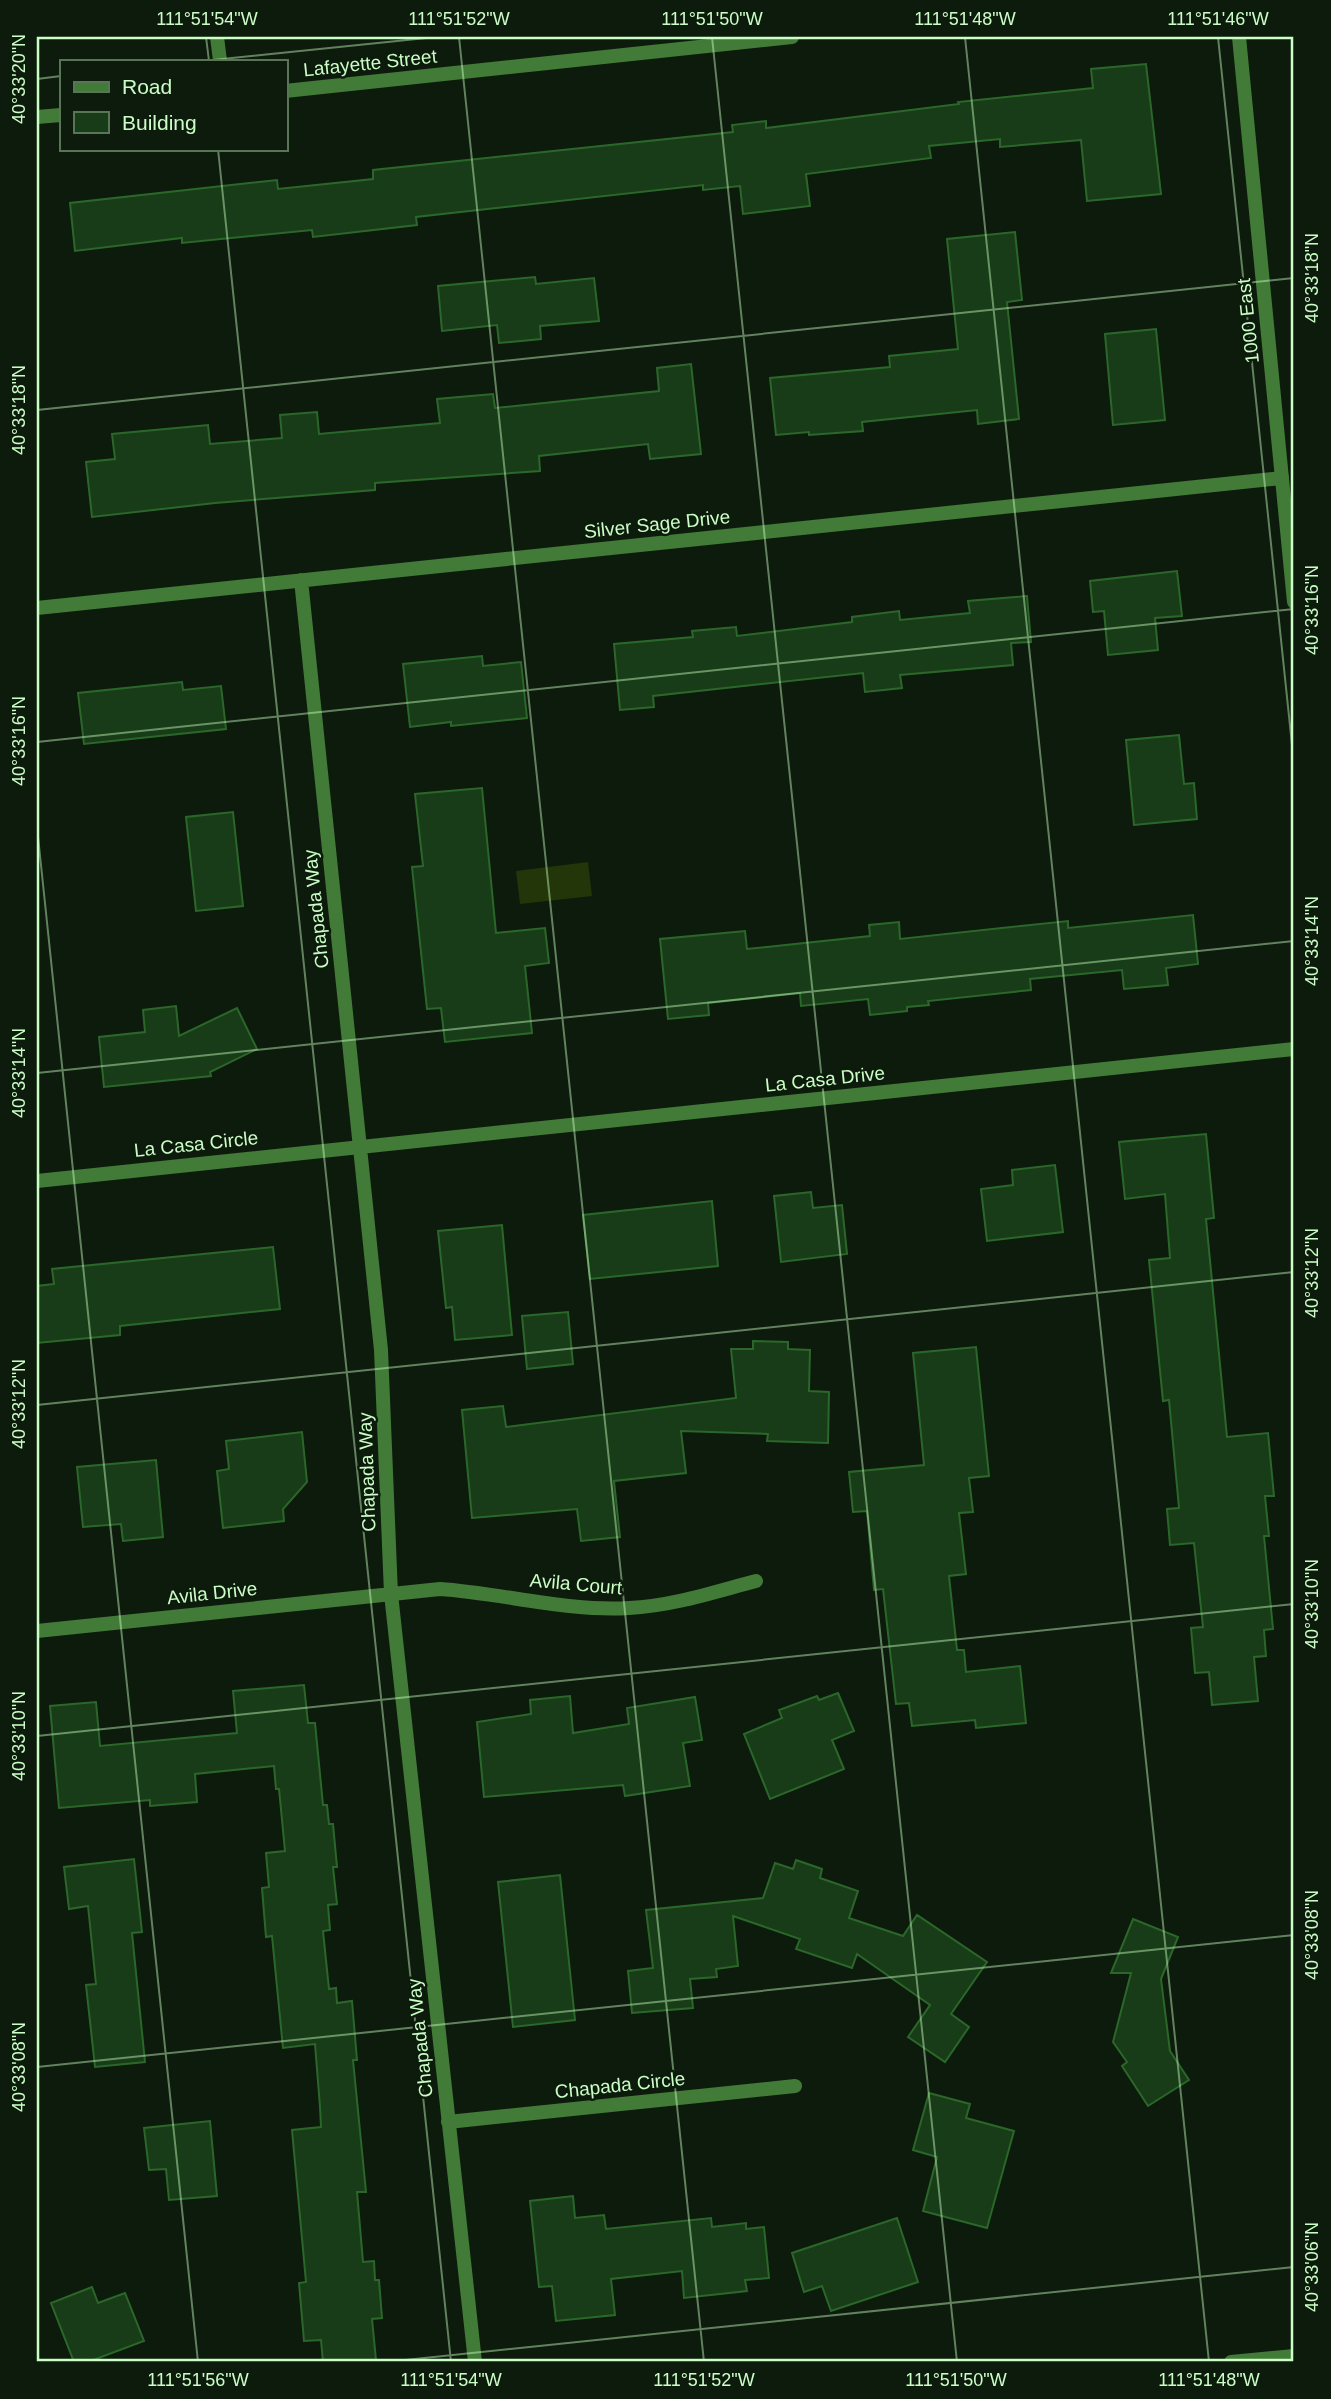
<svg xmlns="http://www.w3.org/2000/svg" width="1331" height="2399" viewBox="0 0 1331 2399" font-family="Helvetica,sans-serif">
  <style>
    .water { fill: #233609 }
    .building { fill: #183c17; stroke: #2b672a; stroke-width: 2 }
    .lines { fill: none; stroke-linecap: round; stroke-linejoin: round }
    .minor { stroke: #427a37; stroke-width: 14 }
    .tertiary { stroke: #427a37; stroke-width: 14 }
    .ticks { fill: none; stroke: #cbfec6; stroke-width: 2; stroke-opacity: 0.45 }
    .labels { text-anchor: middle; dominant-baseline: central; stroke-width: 5; stroke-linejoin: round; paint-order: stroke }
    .street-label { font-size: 19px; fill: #cbfec6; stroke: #0c1b0b }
    .neatline { fill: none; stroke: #cbfec6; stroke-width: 2.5 }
    .ticks-label { font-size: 18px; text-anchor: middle; fill: #cbfec6 }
  </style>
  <rect width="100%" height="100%" fill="#0c1b0b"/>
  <path class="water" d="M 588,862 L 592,896 L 520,904 L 516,871 Z"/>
  <path class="building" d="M 1146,64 L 1161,194 L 1087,201 L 1081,140 L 1000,147 L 1000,139 L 929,146 L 931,158 L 806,174 L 810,206 L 743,214 L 740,186 L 703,190 L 703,185 L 416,217 L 417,225 L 313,237 L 312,230 L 182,243 L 182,238 L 75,251 L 70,203 L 277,180 L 278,189 L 373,179 L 373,170 L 733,132 L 732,125 L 766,121 L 766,128 L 959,104 L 958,102 L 1093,88 L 1091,69 Z
    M 1015,232 L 1022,300 L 1007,302 L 1019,419 L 978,424 L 977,410 L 862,422 L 863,431 L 809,435 L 809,432 L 776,435 L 770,378 L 890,367 L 889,356 L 958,349 L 947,239 Z
    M 535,277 L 536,284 L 594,278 L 599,321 L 540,326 L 541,339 L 499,343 L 497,325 L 442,331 L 438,286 Z
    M 1156,329 L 1165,420 L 1113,425 L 1105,334 Z
    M 691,364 L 701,454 L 650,459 L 648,444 L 539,456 L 540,471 L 375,483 L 375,490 L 215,503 L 92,517 L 86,462 L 115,459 L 112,434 L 208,425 L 210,444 L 282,438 L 280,415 L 317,412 L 319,434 L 440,423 L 437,399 L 493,394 L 495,408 L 659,391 L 657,368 Z
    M 1177,571 L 1182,616 L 1155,618 L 1158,650 L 1108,655 L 1104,611 L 1093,612 L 1090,581 Z
    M 1027,596 L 1031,642 L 1011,643 L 1013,665 L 900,675 L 902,688 L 865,692 L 863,673 L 653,696 L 654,707 L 620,710 L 614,644 L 693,637 L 692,631 L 736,627 L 737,636 L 852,622 L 852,617 L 899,611 L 900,620 L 970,613 L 968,601 Z
    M 482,656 L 483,666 L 521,662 L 527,718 L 451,726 L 451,722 L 410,727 L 403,664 Z
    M 182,682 L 183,690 L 221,686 L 226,729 L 84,744 L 78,693 Z
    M 1179,735 L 1184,784 L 1194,783 L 1197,819 L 1134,825 L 1126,740 Z
    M 482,788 L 496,933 L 545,928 L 549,963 L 525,966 L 532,1033 L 445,1042 L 441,1008 L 427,1009 L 412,867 L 423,866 L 415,794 Z
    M 233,812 L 243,906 L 196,911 L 186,817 Z
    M 1193,915 L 1198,964 L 1166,968 L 1168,985 L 1124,989 L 1122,970 L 1030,979 L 1031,990 L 928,1001 L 929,1005 L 907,1007 L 907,1011 L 870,1015 L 868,999 L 801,1006 L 800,993 L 708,1003 L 709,1015 L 668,1019 L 660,939 L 745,931 L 747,949 L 870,936 L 869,925 L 899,922 L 900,939 L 1068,921 L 1068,928 Z
    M 176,1006 L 179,1036 L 237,1008 L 257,1049 L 210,1072 L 211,1076 L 104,1087 L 99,1037 L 145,1032 L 143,1010 Z
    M 1206,1134 L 1214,1218 L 1206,1219 L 1227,1437 L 1268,1433 L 1274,1496 L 1265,1496 L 1269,1536 L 1264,1536 L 1273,1629 L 1264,1630 L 1266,1656 L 1254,1657 L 1258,1701 L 1212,1705 L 1209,1672 L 1195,1673 L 1191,1628 L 1203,1627 L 1194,1543 L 1170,1545 L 1167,1509 L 1179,1508 L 1169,1400 L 1163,1401 L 1149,1260 L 1170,1258 L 1165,1194 L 1125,1199 L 1119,1142 Z
    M 1055,1165 L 1063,1232 L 987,1241 L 981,1189 L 1013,1185 L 1012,1170 Z
    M 811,1192 L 813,1208 L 842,1205 L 847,1254 L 781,1262 L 774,1196 Z
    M 712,1201 L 718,1266 L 590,1279 L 583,1215 Z
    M 502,1225 L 512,1335 L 455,1340 L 452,1307 L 446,1308 L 438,1231 Z
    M 273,1247 L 280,1309 L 120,1326 L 120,1335 L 37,1343 L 37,1286 L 54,1284 L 52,1269 Z
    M 568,1312 L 573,1364 L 527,1369 L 522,1316 Z
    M 753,1341 L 788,1342 L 788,1349 L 810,1350 L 809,1391 L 829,1392 L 828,1443 L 767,1441 L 768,1434 L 681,1431 L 686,1473 L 614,1481 L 620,1537 L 581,1541 L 577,1509 L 472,1518 L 462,1410 L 503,1406 L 506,1427 L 736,1398 L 731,1349 L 753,1349 Z
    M 976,1347 L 989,1476 L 969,1478 L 973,1512 L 959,1513 L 966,1574 L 949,1576 L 957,1650 L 964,1650 L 966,1672 L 1020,1666 L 1026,1723 L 976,1728 L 975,1720 L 912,1726 L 909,1703 L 896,1704 L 883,1589 L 874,1590 L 867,1511 L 853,1512 L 849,1472 L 924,1465 L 913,1353 Z
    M 302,1432 L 307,1482 L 283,1509 L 284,1521 L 223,1528 L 217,1471 L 229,1469 L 226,1441 Z
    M 156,1460 L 163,1537 L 123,1541 L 121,1524 L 83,1527 L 77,1467 Z
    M 304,1685 L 308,1723 L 315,1723 L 323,1805 L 327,1805 L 329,1824 L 333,1824 L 337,1867 L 333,1867 L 337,1904 L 328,1905 L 330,1930 L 323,1931 L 329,1989 L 336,1988 L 337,2003 L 352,2001 L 357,2060 L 353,2060 L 366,2192 L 357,2192 L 363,2262 L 374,2261 L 375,2280 L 379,2280 L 382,2318 L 372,2319 L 376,2360 L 353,2362 L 323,2362 L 321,2340 L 304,2341 L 299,2283 L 306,2282 L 292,2130 L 321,2127 L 320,2107 L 315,2044 L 283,2048 L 272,1936 L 266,1937 L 262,1888 L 269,1887 L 266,1853 L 285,1851 L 279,1789 L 276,1789 L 274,1766 L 195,1774 L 197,1802 L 150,1806 L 150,1800 L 59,1808 L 50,1706 L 96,1702 L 100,1746 L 237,1733 L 233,1691 Z
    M 838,1693 L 854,1731 L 832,1740 L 844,1769 L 770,1799 L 744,1734 L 782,1718 L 779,1710 L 817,1696 L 819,1700 Z
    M 570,1696 L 573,1733 L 629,1724 L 627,1708 L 695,1697 L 702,1740 L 683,1743 L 690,1786 L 625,1796 L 623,1785 L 484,1797 L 477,1722 L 531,1714 L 530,1700 Z
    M 134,1859 L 142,1932 L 132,1933 L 145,2062 L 95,2067 L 86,1985 L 96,1984 L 88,1906 L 69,1909 L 64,1867 Z
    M 796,1860 L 822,1869 L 820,1878 L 858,1891 L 849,1918 L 903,1936 L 917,1915 L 987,1962 L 951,2014 L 969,2027 L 945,2062 L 908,2037 L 930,2005 L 857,1954 L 852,1968 L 796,1949 L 800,1939 L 733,1916 L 738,1966 L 716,1969 L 717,1977 L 690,1979 L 693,2008 L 632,2013 L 628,1971 L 653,1968 L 646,1910 L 763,1898 L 775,1863 L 793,1869 Z
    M 560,1875 L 575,2020 L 513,2027 L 498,1882 Z
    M 1133,1919 L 1178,1937 L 1161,1979 L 1170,2051 L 1189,2080 L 1148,2106 L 1122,2066 L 1127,2062 L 1113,2042 L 1131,1973 L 1111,1973 Z
    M 929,2093 L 970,2104 L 966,2118 L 1014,2131 L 987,2228 L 923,2211 L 937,2157 L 913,2150 Z
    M 210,2121 L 217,2196 L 169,2200 L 166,2169 L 149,2170 L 144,2128 Z
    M 573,2196 L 575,2218 L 604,2215 L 606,2229 L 711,2218 L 712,2227 L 746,2223 L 746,2229 L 764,2227 L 769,2278 L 745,2280 L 747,2291 L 684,2298 L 682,2271 L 611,2279 L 615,2315 L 556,2321 L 552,2286 L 539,2287 L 530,2201 Z
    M 897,2218 L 918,2282 L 831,2311 L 822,2286 L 804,2292 L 792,2253 Z
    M 92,2287 L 98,2303 L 125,2293 L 144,2341 L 88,2362 L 74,2362 L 51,2303 Z"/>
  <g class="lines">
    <path class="minor" d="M 217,37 L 220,61
      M 285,91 L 792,37
      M 37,117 L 61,115
      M 301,580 L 381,1350 L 391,1594 L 475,2362
      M 37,608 L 1282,478
      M 37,1181 L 1294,1049
      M 37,1631 L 440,1589 C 501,1593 568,1612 629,1608 C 672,1606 714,1592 756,1581
      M 448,2122 L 795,2086"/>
    <path class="tertiary" d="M 1239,37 L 1294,602
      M 1231,2362 L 1294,2356"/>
  </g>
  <path class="ticks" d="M 206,37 L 209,61M 459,37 L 704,2362M 712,37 L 957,2362M 965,37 L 1209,2362M 1218,37 L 1294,764M 203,61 L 436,37M 37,79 L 61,76M 218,149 L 451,2362M 37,410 L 1294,278M 37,742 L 1294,609M 37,827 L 198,2362M 37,1073 L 1294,941M 37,1405 L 1294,1272M 37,1736 L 1294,1604M 37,2067 L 1294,1935M 386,2362 L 1294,2267"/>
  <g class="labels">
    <g class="street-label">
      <text transform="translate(370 63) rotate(-6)">Lafayette Street</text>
      <text transform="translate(1248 321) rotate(-96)">1000 East</text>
      <text transform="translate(657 524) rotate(-6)">Silver Sage Drive</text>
      <text transform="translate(316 909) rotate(-96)">Chapada Way</text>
      <text transform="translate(825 1079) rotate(-6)">La Casa Drive</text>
      <text transform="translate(196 1144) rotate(-6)">La Casa Circle</text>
      <text transform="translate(367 1472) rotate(-92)">Chapada Way</text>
      <text transform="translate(576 1584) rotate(5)">Avila Court</text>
      <text transform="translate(212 1593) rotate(-6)">Avila Drive</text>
      <text transform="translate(420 2038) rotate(-96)">Chapada Way</text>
      <text transform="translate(620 2085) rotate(-6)">Chapada Circle</text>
    </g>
  </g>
  <rect width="1331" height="2399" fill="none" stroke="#0c1b0b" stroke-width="77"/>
  <rect x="60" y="60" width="228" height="91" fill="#0c1b0b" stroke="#587656" stroke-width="2"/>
  <rect x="74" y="82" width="35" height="10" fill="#427a37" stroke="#587656" stroke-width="2"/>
  <text x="122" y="94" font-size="21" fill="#cbfec6">Road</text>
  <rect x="74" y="112" width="35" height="21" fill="#183c17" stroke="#587656" stroke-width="2"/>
  <text x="122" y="130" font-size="21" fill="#cbfec6">Building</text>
  <rect x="38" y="38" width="1254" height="2322" class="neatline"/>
  <g class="ticks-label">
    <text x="207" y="25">111°51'54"W</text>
    <text x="459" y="25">111°51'52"W</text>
    <text x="712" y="25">111°51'50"W</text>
    <text x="965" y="25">111°51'48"W</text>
    <text x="1218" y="25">111°51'46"W</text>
    <text transform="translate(19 79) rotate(-90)" y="6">40°33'20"N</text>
    <text transform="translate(1312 278) rotate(-90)" y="6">40°33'18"N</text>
    <text transform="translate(19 410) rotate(-90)" y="6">40°33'18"N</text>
    <text transform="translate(1312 610) rotate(-90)" y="6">40°33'16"N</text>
    <text transform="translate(19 741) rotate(-90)" y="6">40°33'16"N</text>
    <text transform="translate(1312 941) rotate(-90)" y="6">40°33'14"N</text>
    <text transform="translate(19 1073) rotate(-90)" y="6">40°33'14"N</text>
    <text transform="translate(1312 1273) rotate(-90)" y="6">40°33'12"N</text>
    <text transform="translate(19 1404) rotate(-90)" y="6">40°33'12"N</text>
    <text transform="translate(1312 1604) rotate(-90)" y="6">40°33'10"N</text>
    <text transform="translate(19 1736) rotate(-90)" y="6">40°33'10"N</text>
    <text transform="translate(1312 1935) rotate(-90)" y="6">40°33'08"N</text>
    <text transform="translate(19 2067) rotate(-90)" y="6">40°33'08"N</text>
    <text transform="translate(1312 2267) rotate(-90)" y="6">40°33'06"N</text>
    <text x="198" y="2386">111°51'56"W</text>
    <text x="451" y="2386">111°51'54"W</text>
    <text x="704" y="2386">111°51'52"W</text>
    <text x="956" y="2386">111°51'50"W</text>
    <text x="1209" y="2386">111°51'48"W</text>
  </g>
</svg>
